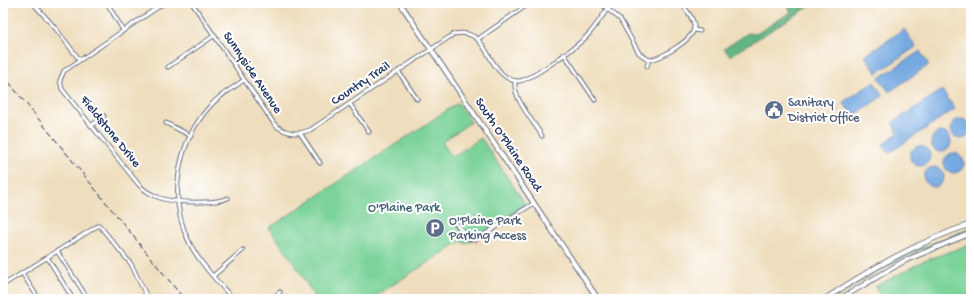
<svg xmlns="http://www.w3.org/2000/svg" width="974" height="302" viewBox="0 0 974 302" font-family="'Gochi Hand',sans-serif">
  <style>
    .green { fill: #7bd399; stroke: #4b817c }
    .forest { fill: #64b581; stroke: #407270 }
    .water { fill: #74a9e1; stroke: #486ca0 }
    .lines { fill: none; stroke-linecap: round; stroke-linejoin: round }
    .street-casing { stroke: #656c7f; stroke-width: 5 }
    .secondary-casing { stroke: #656c7f; stroke-width: 6 }
    .street { stroke: #fff; stroke-width: 3 }
    .secondary { stroke: #fff; stroke-width: 4 }
    .rail { stroke: #1b2f5e; stroke-width: 1; stroke-dasharray: 6 3; stroke-linecap: butt }
    .labels { text-anchor: middle; dominant-baseline: central; stroke-width: 4; stroke-linejoin: round; paint-order: stroke }
    .street-label { font-size: 13px; fill: #1b2f5e; stroke: #fff }
    .service-label { font-size: 13px; fill: #4e5e75; stroke: #fff; text-anchor: start }
    .park-label { font-size: 13px; fill: #386070; stroke: #fff }
  </style>
  <rect width="100%" height="100%" fill="#fff"/>
  <filter id="ink" filterUnits="userSpaceOnUse"><feTurbulence type="fractalNoise" baseFrequency=".025" numOctaves="2"/><feDisplacementMap in="SourceGraphic" scale="8" xChannelSelector="R" yChannelSelector="G"/><feConvolveMatrix kernelMatrix="1 2 1 2 8 2 1 2 1" color-interpolation-filters="sRGB"/></filter>
  <filter id="wash" filterUnits="userSpaceOnUse"><feTurbulence type="fractalNoise" baseFrequency=".012" numOctaves="4" result="noise"/><feDisplacementMap in="SourceGraphic" scale="16" xChannelSelector="R" yChannelSelector="G"/><feGaussianBlur stdDeviation="0.9" result="paint"/><feColorMatrix in="noise" values="0 0 0 0 0 0 0 0 0 0 0 0 0 0 0 0 0 1.4 0 .05"/><feComposite in="paint" operator="in"/></filter>
  <g filter="url(#wash)">
    <rect width="100%" height="100%" fill="#efdebd"/>
    <path class="green" d="M 458,103 L 471,122 L 442,142 L 452,157 L 481,138 L 526,205 L 466,244 L 461,241 L 371,299 L 315,299 C 303,274 286,251 269,228 Z
      M 971,228 L 971,230 L 933,244 L 897,261 L 831,299 L 902,256 Z
      M 971,244 L 971,299 L 883,299 L 875,287 L 924,261 Z"/>
    <path class="forest" d="M 786,3 L 815,3 L 730,56 L 724,49 L 748,33 L 756,34 L 791,12 Z"/>
    <path class="water" d="M 904,29 L 916,47 L 877,73 L 865,56 Z
      M 920,51 L 929,65 L 889,92 L 879,78 Z
      M 874,82 L 883,96 L 853,116 L 843,102 Z
      M 942,90 L 955,109 L 889,153 L 883,144 L 898,133 L 892,123 Z
      M951 129a10 10 0 1 1 20 0a10 10 0 1 1-20 0Z
      M931 142a10 10 0 1 1 20 0a10 10 0 1 1-20 0Z
      M910 156a10 10 0 1 1 20 0a10 10 0 1 1-20 0Z
      M944 163a10 10 0 1 1 20 0a10 10 0 1 1-20 0Z
      M924 177a10 10 0 1 1 20 0a10 10 0 1 1-20 0Z"/>
  </g>
  <g filter="url(#ink)">
    <g class="lines">
      <defs>
        <path id="street" d="M 33,3 L 56,29 L 79,59
          M 107,3 L 123,30
          M 164,3 L 64,71 L 60,80 L 62,89 L 139,185 C 145,191 152,195 160,198 C 174,203 215,204 228,198
          M 192,3 L 275,125 C 287,134 297,135 310,130 L 454,34 C 487,28 485,63 506,77 C 510,80 516,81 520,81 C 534,78 578,46 588,35 C 597,25 604,13 612,3
          M 600,3 L 620,19 L 639,53 L 649,60 C 660,59 693,40 694,28 C 695,19 686,10 681,3
          M 694,30 L 700,31
          M 478,39 L 530,3
          M 564,54 L 595,100
          M 647,66 L 649,60
          M 168,67 L 215,35
          M 398,71 L 417,99
          M 515,81 C 513,100 533,120 542,136
          M 350,104 L 369,132
          M 166,123 L 191,136
          M 91,126 L 104,116
          M 300,133 L 320,163
          M 454,222 L 470,239 L 476,240 L 534,203
          M 57,251 L 88,299
          M 47,257 L 73,299
          M 22,273 L 39,299
          M 213,276 L 243,250
          M 3,285 L 99,225 L 131,264 L 148,299
          M 233,299 C 218,282 201,265 190,244 C 167,199 177,142 211,105 C 220,95 233,88 244,80
          M 272,299 L 280,292"/>
        <path id="secondary" d="M 400,3 L 598,299
          M 825,299 C 872,268 918,242 971,224
          M 840,299 L 904,261 L 971,233"/>
      </defs>
      <use href="#street" class="street-casing"/>
      <use href="#secondary" class="secondary-casing"/>
      <use href="#street" class="street"/>
      <use href="#secondary" class="secondary"/>
      <path class="rail" d="M 3,75 L 184,299"/>
    </g>
  </g>
  <defs>
    <symbol id="civic-disc" viewBox="-11 -11 22 22"><circle r="9.5" fill="#5c6f8a" stroke="#fff"/><path d="M-.6-6.5H3V-4.5H.6V-3L4-1V1h2V6H-6V1h2V-1L-.6-3ZM-1.2 2.5V6h2.4V2.5Z" fill="#fff"/></symbol>
    <symbol id="parking-disc" viewBox="-11 -11 22 22"><circle r="9.5" fill="#5c6f8a" stroke="#fff"/><path d="M-3.5-5.5H1a3.5 3.5 0 0 1 0 7H-1V5.5H-3.5ZM-1-3.4V-.6H.8a1.4 1.4 0 0 0 0-2.8Z" fill="#fff"/></symbol>
  </defs>
  <g fill-rule="evenodd">
    <use href="#civic-disc" x="763" y="99" width="22" height="22"/>
    <use href="#parking-disc" x="424" y="217" width="22" height="22"/>
  </g>
  <g class="labels">
    <g class="street-label">
      <text transform="translate(252 73) rotate(56)">Sunnyside Avenue</text>
      <text transform="translate(361 84) rotate(-34)">Country Trail</text>
      <text transform="translate(110 132) rotate(51)">Fieldstone Drive</text>
      <text transform="translate(508 145) rotate(56)">South O'Plaine Road</text>
    </g>
    <g class="service-label">
      <text x="788" y="103">Sanitary<tspan x="788" dy="15">District Office</tspan></text>
      <text x="449" y="221">O'Plaine Park<tspan x="449" dy="15">Parking Access</tspan></text>
    </g>
    <g class="park-label">
      <text x="404" y="208">O'Plaine Park</text>
    </g>
  </g>
  <rect width="974" height="302" fill="none" stroke="#fff" stroke-width="16"/>
</svg>
